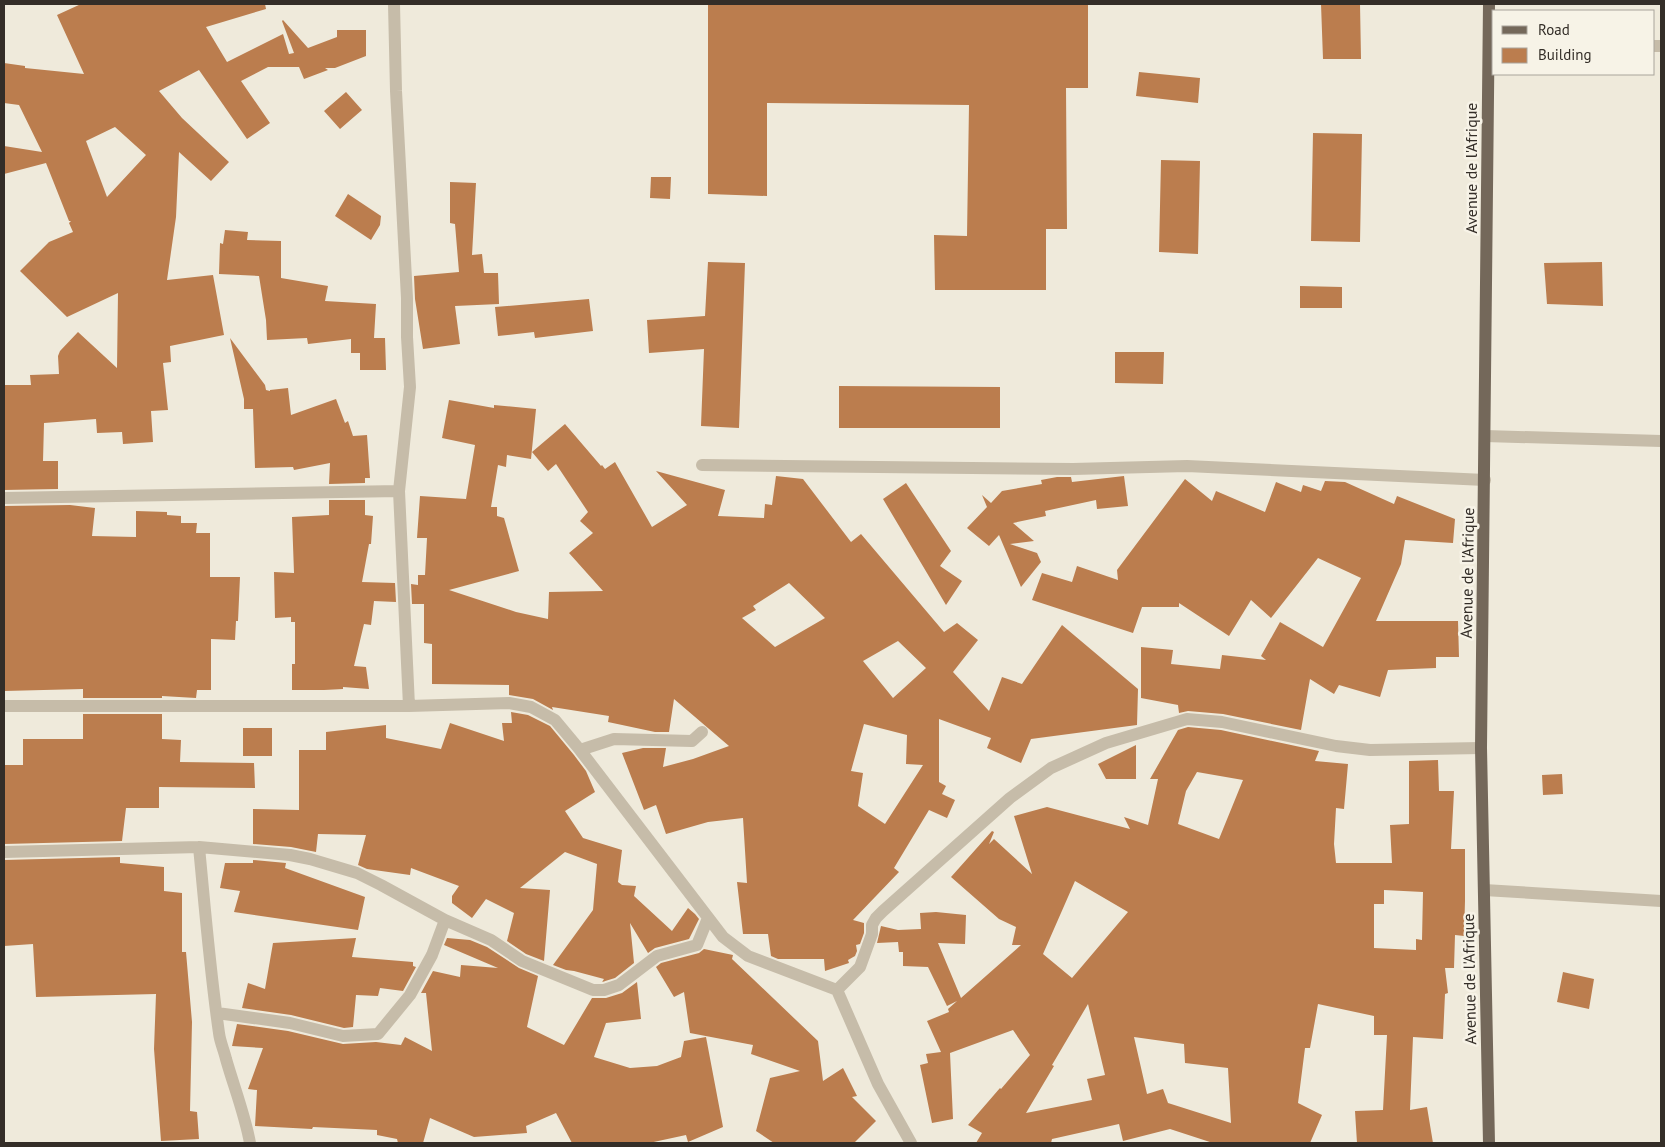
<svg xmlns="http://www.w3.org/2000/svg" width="1665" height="1147" viewBox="0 0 1665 1147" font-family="'PT Sans',sans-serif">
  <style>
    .building { fill: #bb7d4e; fill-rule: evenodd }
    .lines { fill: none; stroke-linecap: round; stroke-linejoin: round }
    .minor { stroke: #c6bca9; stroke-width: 12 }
    .major { stroke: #74685a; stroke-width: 12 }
    .labels { text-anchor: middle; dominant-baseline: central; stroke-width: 5; stroke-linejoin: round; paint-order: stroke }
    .street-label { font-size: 16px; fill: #342e28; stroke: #f7f3e7 }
  </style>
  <rect width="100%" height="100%" fill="#efeadb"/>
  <path class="building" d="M 81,4 L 265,4 L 266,9 L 206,27 L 227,62 L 283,34 L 289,54 L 294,53 L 282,21 L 283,20 L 308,48 L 337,37 L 337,30 L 366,30 L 366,56 L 335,68 L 325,68 L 328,70 L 304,79 L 299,67 L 268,67 L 241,81 L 270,123 L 247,139 L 199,70 L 159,91 L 182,118 L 229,162 L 211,181 L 179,152 L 176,217 L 167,280 L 213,275 L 224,335 L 170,346 L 171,362 L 163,363 L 168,410 L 151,411 L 153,442 L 123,444 L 122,432 L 97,433 L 96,419 L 44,423 L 43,461 L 58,461 L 58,489 L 4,490 L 4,385 L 31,385 L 30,375 L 59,374 L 58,356 L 60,351 L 78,332 L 117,368 L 118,293 L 67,317 L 20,271 L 49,242 L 73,232 L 69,223 L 71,221 L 69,221 L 46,163 L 4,174 L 4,146 L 42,152 L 19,105 L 4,103 L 4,63 L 25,66 L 25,68 L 84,74 L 57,15 ZM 115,127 L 146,155 L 107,197 L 86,141 Z
    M 708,4 L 1088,4 L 1088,88 L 1066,88 L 1067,229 L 1046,229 L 1046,290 L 935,290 L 934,235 L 967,236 L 969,105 L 767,103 L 767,196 L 708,194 Z
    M 1321,4 L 1360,4 L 1361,59 L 1323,59 Z
    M 1139,72 L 1200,78 L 1198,103 L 1136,96 Z
    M 346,92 L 362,110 L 340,129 L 324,111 Z
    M 1313,133 L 1362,134 L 1360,242 L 1311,241 Z
    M 1161,160 L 1200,161 L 1198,254 L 1159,252 Z
    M 651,177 L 671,177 L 670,199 L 650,198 Z
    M 450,182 L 476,183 L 472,255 L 482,254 L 484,273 L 498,273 L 499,304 L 455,306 L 460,344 L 423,349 L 415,299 L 414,276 L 459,272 L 455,224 L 450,223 Z
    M 348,194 L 381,216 L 380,225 L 371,240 L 335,216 Z
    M 225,230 L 248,232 L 247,240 L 281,241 L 281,278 L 328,286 L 325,301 L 376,304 L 374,338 L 385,338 L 386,370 L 360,370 L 360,353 L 351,353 L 351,339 L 308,344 L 307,338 L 267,340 L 266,320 L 259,276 L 219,274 L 220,243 L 223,244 Z
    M 708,262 L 745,263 L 739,428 L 701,426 L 704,349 L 649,353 L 647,320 L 705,316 Z
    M 1602,262 L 1603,306 L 1547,304 L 1544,263 Z
    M 1300,286 L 1342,287 L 1342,308 L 1300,308 Z
    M 589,299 L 593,331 L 535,338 L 534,332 L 498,336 L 495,307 Z
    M 230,338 L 265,385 L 266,390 L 270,391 L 270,390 L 288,388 L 291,415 L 336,399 L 345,423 L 348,421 L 353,436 L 367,435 L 370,478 L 365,478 L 365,483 L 329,484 L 330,463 L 294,470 L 293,467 L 255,468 L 253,409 L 244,409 L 244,399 Z
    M 1115,352 L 1164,352 L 1163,384 L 1115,383 Z
    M 839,386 L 1000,387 L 1000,428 L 839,428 Z
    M 449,400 L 494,408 L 494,405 L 536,409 L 531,459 L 507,455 L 506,467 L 498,465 L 491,507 L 497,507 L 497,516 L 504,518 L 519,571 L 449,590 L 516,612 L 548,619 L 549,592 L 603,591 L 569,553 L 593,533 L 580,521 L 588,512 L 556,464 L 548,471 L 532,452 L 565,424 L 601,466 L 602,465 L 605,469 L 615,462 L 652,527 L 687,505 L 656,471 L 725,490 L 718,516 L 764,518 L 765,504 L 772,505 L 776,476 L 803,479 L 851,542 L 861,534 L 944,632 L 957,623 L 978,640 L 953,672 L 989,711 L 1002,677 L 1022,684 L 1062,625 L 1138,689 L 1137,725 L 1031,739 L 1021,763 L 987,748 L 991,738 L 939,719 L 939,782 L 946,786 L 942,794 L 955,800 L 947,818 L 929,810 L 894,868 L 899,872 L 853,920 L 864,923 L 864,933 L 860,944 L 856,945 L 857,951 L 855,956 L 848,960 L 849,963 L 825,971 L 824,959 L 778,959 L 771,956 L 768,934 L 743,934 L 737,882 L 747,883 L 743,818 L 708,822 L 666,834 L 656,805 L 644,810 L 622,753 L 643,748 L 666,748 L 663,767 L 693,759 L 729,746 L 674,699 L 669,732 L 655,732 L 608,722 L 609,716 L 552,707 L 553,710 L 533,699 L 509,695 L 509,685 L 432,684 L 432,644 L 424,643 L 424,604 L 412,604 L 411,584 L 418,585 L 418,575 L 425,575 L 427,538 L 417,538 L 420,496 L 466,499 L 475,445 L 442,438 ZM 789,583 L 825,618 L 775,647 L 742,618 L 756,610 L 753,606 ZM 898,641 L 926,668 L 893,698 L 863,661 ZM 864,724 L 907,735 L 906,764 L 923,765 L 885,824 L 858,806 L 863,773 L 851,771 Z
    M 1124,476 L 1128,506 L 1097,509 L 1096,500 L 1045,511 L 1046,516 L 1013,523 L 1034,541 L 1010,544 L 1037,553 L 1041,562 L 1021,587 L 999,535 L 989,546 L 967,528 L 987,507 L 982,495 L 991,503 L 1002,491 L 1042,484 L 1041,480 L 1057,477 L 1071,477 L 1072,482 Z
    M 1185,479 L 1212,501 L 1216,491 L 1265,512 L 1276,482 L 1301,492 L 1303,485 L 1321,491 L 1325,481 L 1345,482 L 1394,504 L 1397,496 L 1455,519 L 1453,543 L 1405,540 L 1401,564 L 1376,621 L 1458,621 L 1459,657 L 1436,657 L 1436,668 L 1388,670 L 1380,697 L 1339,685 L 1334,694 L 1310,679 L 1301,730 L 1223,714 L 1188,711 L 1179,713 L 1178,705 L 1141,698 L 1141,647 L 1173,650 L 1171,664 L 1220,669 L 1222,655 L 1266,660 L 1261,656 L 1280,622 L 1323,647 L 1361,578 L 1318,558 L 1271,618 L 1251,600 L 1229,636 L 1179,603 L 1179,607 L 1142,607 L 1133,633 L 1032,600 L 1042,573 L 1072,582 L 1077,566 L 1118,580 L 1117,570 Z
    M 906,483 L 951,551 L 940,566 L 962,581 L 946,605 L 883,499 Z
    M 329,500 L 365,500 L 365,515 L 373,516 L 371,544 L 369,544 L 362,582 L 395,583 L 396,602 L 374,601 L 371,625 L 364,624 L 354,666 L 366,667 L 369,689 L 343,687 L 343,689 L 324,690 L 292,690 L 292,664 L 295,664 L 295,622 L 291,622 L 291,617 L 275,618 L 274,572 L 294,573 L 292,517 L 329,515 Z
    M 70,505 L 95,508 L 92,536 L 136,537 L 136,511 L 167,512 L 167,515 L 181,516 L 181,523 L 197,523 L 196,533 L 210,533 L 210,577 L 240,577 L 238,621 L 236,621 L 235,640 L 211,639 L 211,690 L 197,690 L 196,698 L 162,696 L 162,698 L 83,698 L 83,689 L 4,691 L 4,506 Z
    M 511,712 L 528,715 L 550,726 L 574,755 L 586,771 L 595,792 L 565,811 L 583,838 L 622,850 L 618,882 L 622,885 L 636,886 L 634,896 L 672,931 L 688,908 L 695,914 L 699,919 L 689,939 L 655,948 L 648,953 L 630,923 L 634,963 L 615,978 L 602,982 L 604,979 L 574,971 L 566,970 L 553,965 L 593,910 L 597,864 L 565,852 L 520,888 L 550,890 L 544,961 L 526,954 L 507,941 L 514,913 L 486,899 L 472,918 L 452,903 L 452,896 L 459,886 L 411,868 L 410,875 L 367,869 L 358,865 L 366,835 L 318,834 L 316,852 L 291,847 L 253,844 L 253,809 L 299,810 L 299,750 L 326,750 L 326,732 L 386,725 L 386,738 L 441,749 L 450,723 L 504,741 L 502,723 L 512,723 Z
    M 83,714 L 162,714 L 162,739 L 181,740 L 180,762 L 254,763 L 255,788 L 159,787 L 159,808 L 126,808 L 122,841 L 4,844 L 4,765 L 23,765 L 23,739 L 83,739 Z
    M 1188,727 L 1221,730 L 1319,751 L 1315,761 L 1348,764 L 1344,809 L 1336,808 L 1334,844 L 1336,863 L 1392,863 L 1390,825 L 1409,824 L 1409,761 L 1438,760 L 1439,791 L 1454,791 L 1451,849 L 1465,849 L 1465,901 L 1464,936 L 1455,935 L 1454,968 L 1445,968 L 1448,993 L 1445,994 L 1443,1039 L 1413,1037 L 1410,1110 L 1427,1107 L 1433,1143 L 1357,1143 L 1355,1111 L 1383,1110 L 1387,1035 L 1374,1035 L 1374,1016 L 1318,1004 L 1310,1048 L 1305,1048 L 1298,1103 L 1322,1115 L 1310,1143 L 1213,1143 L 1170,1129 L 1123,1141 L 1119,1124 L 1052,1139 L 1051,1143 L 976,1143 L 982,1133 L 968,1125 L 1000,1088 L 1001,1089 L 1030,1055 L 1013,1030 L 950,1053 L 953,1119 L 932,1123 L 920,1065 L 928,1063 L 926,1054 L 941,1052 L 927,1021 L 949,1012 L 948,1009 L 957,1001 L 947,1006 L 928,967 L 903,966 L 903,952 L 899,952 L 898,942 L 877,943 L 881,926 L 898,930 L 921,929 L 920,913 L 936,912 L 966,915 L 965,944 L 938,943 L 961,998 L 1021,945 L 1012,945 L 1016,927 L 999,919 L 951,877 L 992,831 L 994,832 L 989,844 L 994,839 L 1032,874 L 1014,816 L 1047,807 L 1130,829 L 1124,817 L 1148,825 L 1158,779 L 1150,779 L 1178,730 ZM 1197,772 L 1243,780 L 1219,839 L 1178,824 L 1186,791 ZM 1075,881 L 1128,912 L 1072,978 L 1043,954 ZM 1384,890 L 1423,892 L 1422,940 L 1416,939 L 1416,950 L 1374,948 L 1374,904 L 1384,904 ZM 1088,1004 L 1105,1075 L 1087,1079 L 1092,1100 L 1026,1113 L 1054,1066 L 1052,1065 ZM 1134,1037 L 1184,1044 L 1185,1063 L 1228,1068 L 1231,1123 L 1168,1103 L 1163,1089 L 1147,1094 Z
    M 243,728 L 272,728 L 272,756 L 243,756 Z
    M 1136,745 L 1136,779 L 1106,779 L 1098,764 Z
    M 1562,774 L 1563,794 L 1543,795 L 1542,775 Z
    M 120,857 L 120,863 L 164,867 L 164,891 L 182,893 L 182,952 L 186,952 L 192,1022 L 190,1111 L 197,1112 L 199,1139 L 161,1141 L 154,1049 L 156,994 L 36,997 L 33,944 L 4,946 L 4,860 Z
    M 253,860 L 286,863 L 285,868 L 365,897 L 358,930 L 234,912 L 240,891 L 220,888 L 225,863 L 253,863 Z
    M 356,938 L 352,957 L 413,962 L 413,966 L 416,967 L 403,991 L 380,988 L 378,996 L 356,995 L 353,1027 L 344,1028 L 291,1015 L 242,1008 L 248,983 L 265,989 L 273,943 Z
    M 447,938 L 470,940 L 487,947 L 519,968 L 538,976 L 527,1027 L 564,1045 L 592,998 L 606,998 L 622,993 L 637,982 L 641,1019 L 606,1023 L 594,1057 L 630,1068 L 657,1066 L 681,1057 L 684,1041 L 706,1037 L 723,1127 L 688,1142 L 686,1135 L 649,1143 L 572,1143 L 556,1113 L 526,1126 L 527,1133 L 474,1137 L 430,1118 L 423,1143 L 398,1143 L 397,1139 L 377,1135 L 377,1130 L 313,1127 L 312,1129 L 255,1126 L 257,1090 L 248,1089 L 263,1048 L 232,1046 L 237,1024 L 288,1031 L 343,1044 L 376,1042 L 401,1045 L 405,1037 L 432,1051 L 426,993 L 421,993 L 433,971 L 460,977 L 461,965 L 498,968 L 444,945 Z
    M 704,949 L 733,955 L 732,959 L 818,1041 L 823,1081 L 843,1068 L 857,1096 L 852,1097 L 876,1121 L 854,1143 L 774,1143 L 756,1131 L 770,1078 L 800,1071 L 751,1054 L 753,1045 L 690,1033 L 684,992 L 674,997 L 656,967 L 661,963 L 699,953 Z
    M 1563,972 L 1594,979 L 1589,1009 L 1557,1002 Z"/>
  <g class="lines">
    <path class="minor" d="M 1654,46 L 1661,46
      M 1485,436 L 1661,441
      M 702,465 L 1073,469 L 1187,466 L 1485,480
      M 4,498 L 399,491
      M 4,706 L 409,706 L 399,491 L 410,387 L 407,337 L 407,298 L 396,91 L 394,4
      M 409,706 L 509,703 L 531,707 L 555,720 L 580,750 L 723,937 L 748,956 L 837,990 L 878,1084 L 911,1143
      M 580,750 L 614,739 L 692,741 L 702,732
      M 199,847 C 205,909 210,971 219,1033 C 220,1042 224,1050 226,1059 C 234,1087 245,1115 250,1143
      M 4,852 L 199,847 L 290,855 L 310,859 L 357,873 L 381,885 L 445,920 L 491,940 L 522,961 L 593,990 L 604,990 L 619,985 L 657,956 L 697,945 L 708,918
      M 1484,890 L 1661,901
      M 837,990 L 860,967 L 872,934 L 872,925 L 876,918 L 883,911 L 1010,798 L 1051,768 L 1106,743 L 1187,719 L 1222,722 L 1336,746 L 1370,750 L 1481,748
      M 217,1013 L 290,1023 L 343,1036 L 378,1034 L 410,995 L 432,955 L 445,920"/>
    <path class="major" d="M 1489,1143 L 1481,748 L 1489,4"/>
  </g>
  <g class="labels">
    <g class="street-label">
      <text transform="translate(1471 168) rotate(-90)">Avenue de l'Afrique</text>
      <text transform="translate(1467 573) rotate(-89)">Avenue de l'Afrique</text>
      <text transform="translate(1469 979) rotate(-91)">Avenue de l'Afrique</text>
    </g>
  </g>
  <rect width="1665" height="1147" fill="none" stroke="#342e28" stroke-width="10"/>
  <rect x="1492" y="10" width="162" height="65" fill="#f7f3e7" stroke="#a9a49b"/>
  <rect x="1502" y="26" width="25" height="8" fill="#74685a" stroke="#a9a49b"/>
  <text x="1538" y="35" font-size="15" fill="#342e28">Road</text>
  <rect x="1502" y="48" width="25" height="15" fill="#bb7d4e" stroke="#a9a49b"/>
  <text x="1538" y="60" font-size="15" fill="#342e28">Building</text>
</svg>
